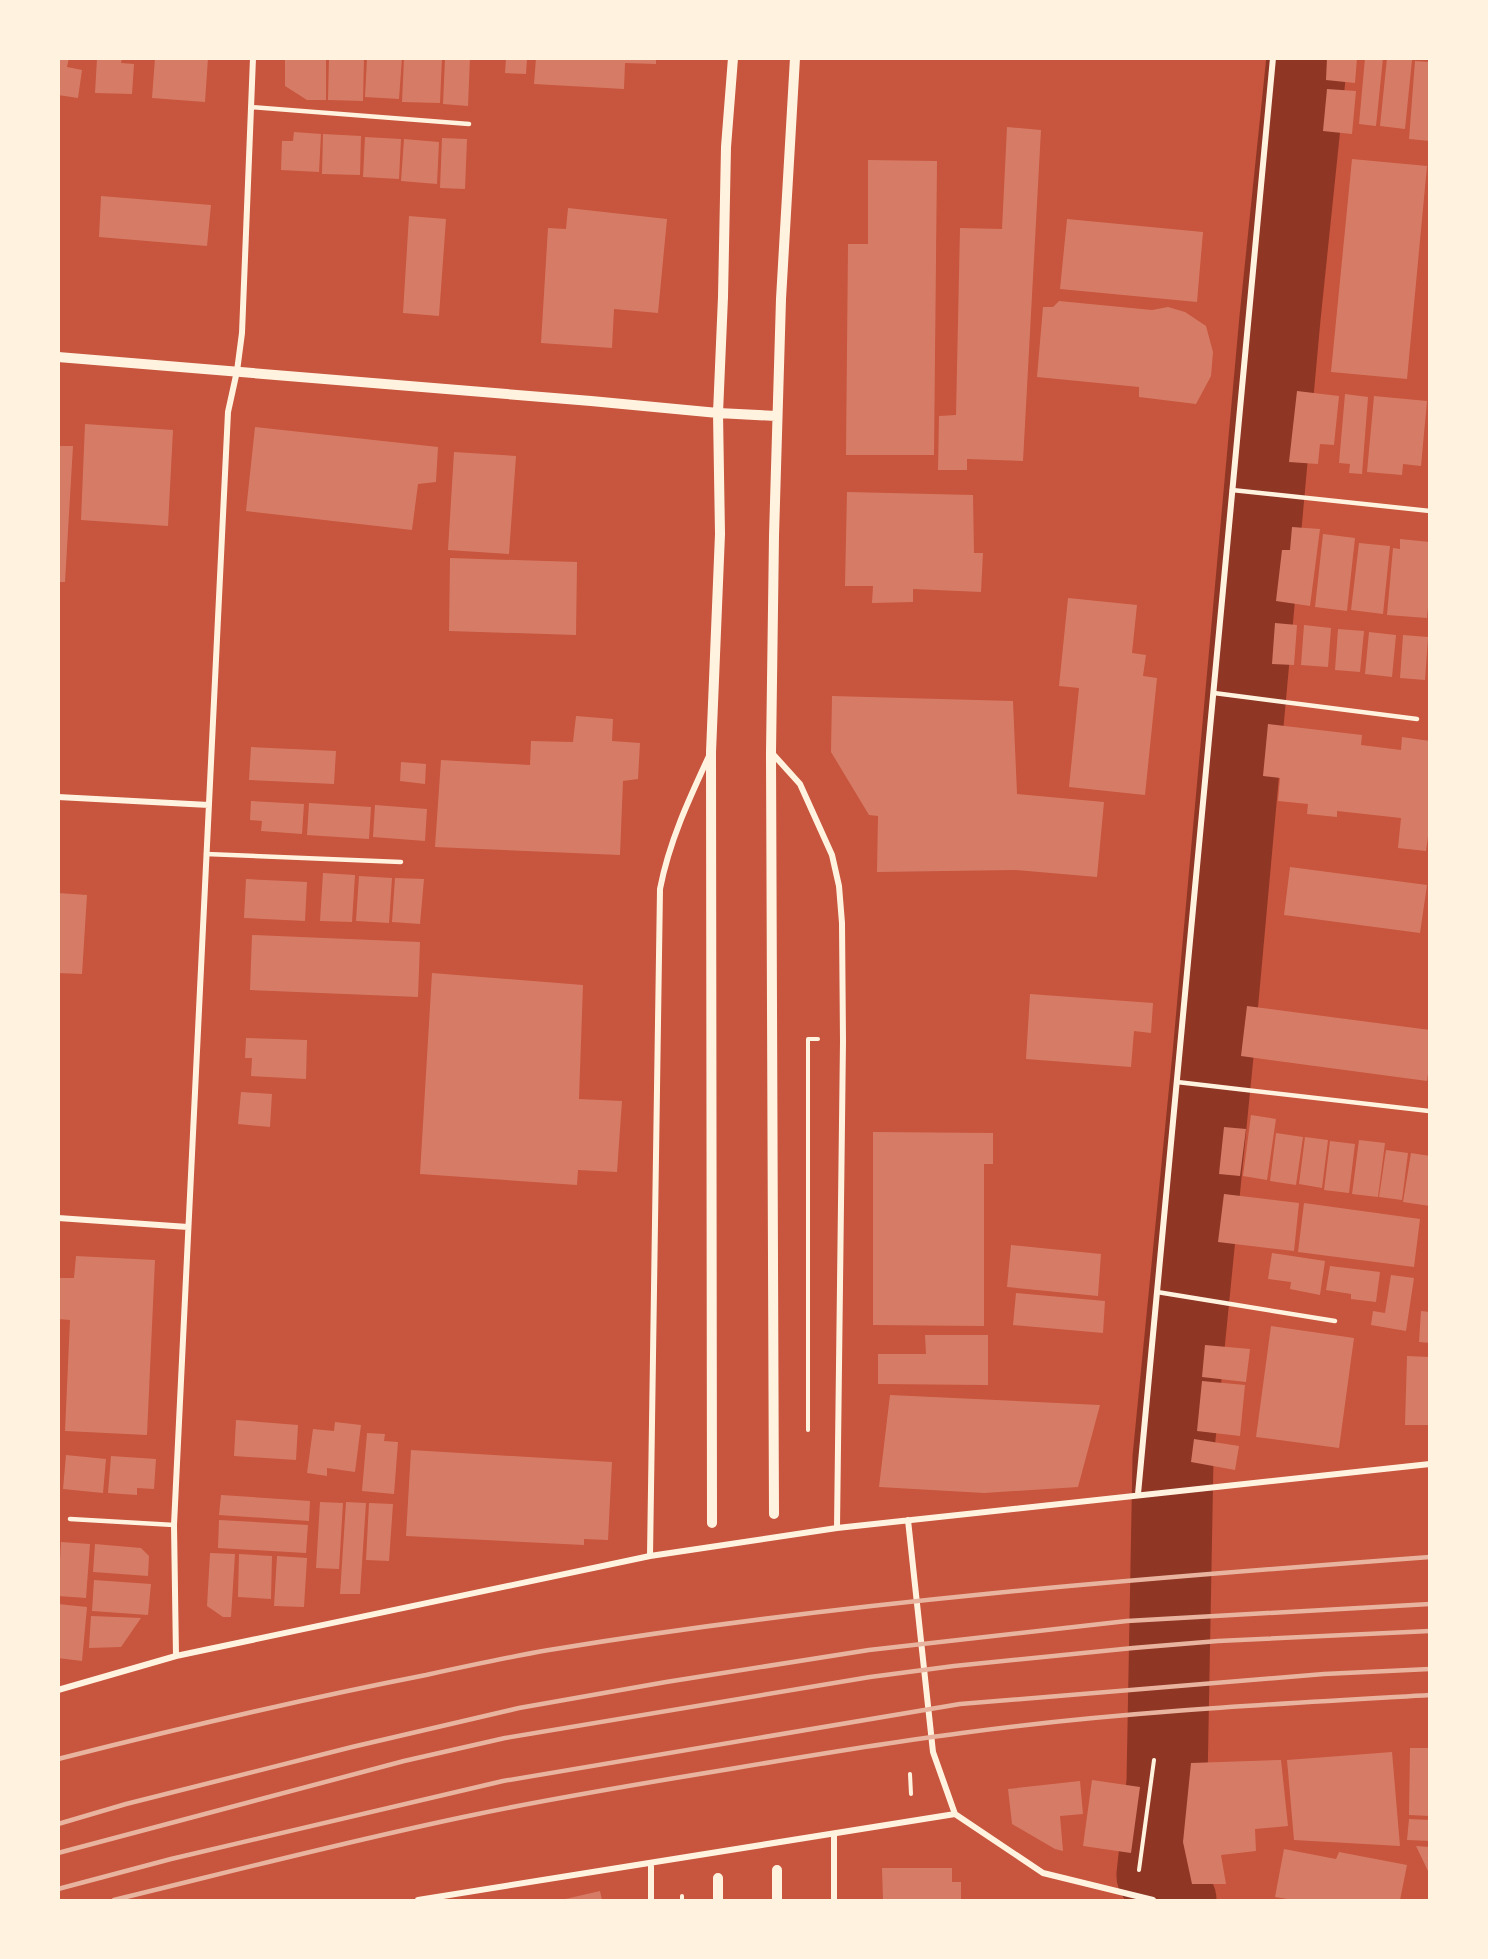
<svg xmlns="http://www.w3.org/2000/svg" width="1488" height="1959" viewBox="0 0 1488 1959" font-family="'Open Sans',sans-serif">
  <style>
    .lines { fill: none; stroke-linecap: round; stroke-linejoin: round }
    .river { stroke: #8f3625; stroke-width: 81 }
    .building { fill: #d67c66 }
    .path { stroke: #fff3e0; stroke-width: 4 }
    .service { stroke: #fff3e0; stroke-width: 4.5 }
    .minor { stroke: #fff3e0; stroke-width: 6 }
    .tertiary { stroke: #fff3e0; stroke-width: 10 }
    .rail { stroke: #e9b49f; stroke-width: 4.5 }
  </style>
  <rect width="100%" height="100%" fill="#c8553d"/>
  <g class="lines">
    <path class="river" d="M 1176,1900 L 1157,1875 L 1167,1782 L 1173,1458 L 1213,1055 L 1280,318 L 1307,58"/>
  </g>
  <path class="building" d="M 58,58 L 69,58 L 67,67 L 82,70 L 78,98 L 58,95 Z
    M 97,58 L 122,58 L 121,63 L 134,64 L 132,94 L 95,93 Z
    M 155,58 L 208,58 L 205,102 L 152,98 Z
    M 285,58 L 326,58 L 326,100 L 307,100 L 285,86 Z
    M 329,58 L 364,58 L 363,101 L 328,100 Z
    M 367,58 L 402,58 L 399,99 L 365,97 Z
    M 404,58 L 442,58 L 440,103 L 402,102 Z
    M 445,58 L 470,58 L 468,106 L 443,104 Z
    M 506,58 L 527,58 L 526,74 L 505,73 Z
    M 536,58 L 656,58 L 656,64 L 625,63 L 624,89 L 534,84 Z
    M 1327,58 L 1357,58 L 1355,83 L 1326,80 Z
    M 1365,58 L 1383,58 L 1376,126 L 1359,124 Z
    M 1387,58 L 1412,60 L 1405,129 L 1380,126 Z
    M 1415,61 L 1430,62 L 1430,141 L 1409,139 Z
    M 1327,89 L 1356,91 L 1352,134 L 1323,131 Z
    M 1007,127 L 1041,130 L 1023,461 L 967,459 L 967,470 L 938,470 L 939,416 L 956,415 L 960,228 L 1002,229 Z
    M 294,132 L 321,134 L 319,172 L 281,170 L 282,141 L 293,141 Z
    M 323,134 L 361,136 L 360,175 L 322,174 Z
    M 365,137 L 401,139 L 399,179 L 363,177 Z
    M 442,138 L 467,139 L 465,189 L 440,188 Z
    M 404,139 L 439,142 L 437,184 L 401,181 Z
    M 1352,159 L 1427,166 L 1407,379 L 1331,372 Z
    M 868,160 L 937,161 L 934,455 L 846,455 L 848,244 L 868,244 Z
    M 101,196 L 211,205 L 207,246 L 99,237 Z
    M 568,208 L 667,219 L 658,313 L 614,309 L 612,348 L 541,343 L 548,228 L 566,229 Z
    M 409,216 L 446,219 L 439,316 L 403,313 Z
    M 1067,219 L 1203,232 L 1197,302 L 1060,289 Z
    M 1059,301 L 1152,310 L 1168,307 L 1185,312 L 1206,326 L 1213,352 L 1211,376 L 1196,404 L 1139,397 L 1139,387 L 1037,377 L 1043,307 L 1053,307 Z
    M 1297,391 L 1339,396 L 1334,445 L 1320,444 L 1318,464 L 1289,462 Z
    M 1345,394 L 1368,397 L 1362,474 L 1349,473 L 1350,464 L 1339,463 Z
    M 1374,396 L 1427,401 L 1421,466 L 1403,464 L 1402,475 L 1367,472 Z
    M 85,424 L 173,430 L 168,526 L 81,520 Z
    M 255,427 L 438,447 L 436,482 L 418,484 L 412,530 L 246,511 Z
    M 58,446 L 73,446 L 65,582 L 58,582 Z
    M 454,452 L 516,456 L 509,554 L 448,550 Z
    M 847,492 L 973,495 L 974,553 L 983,553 L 981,592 L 913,589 L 913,602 L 872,603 L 873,586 L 845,586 Z
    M 1292,527 L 1320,529 L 1310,606 L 1276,601 L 1282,550 L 1290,550 Z
    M 1323,534 L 1355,538 L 1347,611 L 1315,607 Z
    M 1400,539 L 1430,542 L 1430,585 L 1427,618 L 1387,615 L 1393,548 L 1400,549 Z
    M 1359,543 L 1390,546 L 1383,614 L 1351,610 Z
    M 450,558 L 577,562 L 576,635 L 449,631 Z
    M 1068,598 L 1137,605 L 1132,653 L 1146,655 L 1143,676 L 1157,678 L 1145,795 L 1069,787 L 1079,688 L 1059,686 Z
    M 1275,623 L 1297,625 L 1294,665 L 1272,664 Z
    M 1304,625 L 1331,628 L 1328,667 L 1301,665 Z
    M 1338,629 L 1364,631 L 1360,672 L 1335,670 Z
    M 1369,632 L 1396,635 L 1392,677 L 1365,674 Z
    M 1403,635 L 1428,637 L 1425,680 L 1400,678 Z
    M 832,696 L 1013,701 L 1017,794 L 1104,802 L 1097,877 L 1015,870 L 877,872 L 878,816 L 869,815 L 831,752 Z
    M 576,716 L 613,719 L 612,741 L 640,743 L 638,779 L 623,781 L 620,855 L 435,847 L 441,760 L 530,765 L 531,741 L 573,742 Z
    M 1268,724 L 1362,735 L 1361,745 L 1401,750 L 1402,737 L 1430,741 L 1430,822 L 1426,851 L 1398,848 L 1401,818 L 1337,811 L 1337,817 L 1307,814 L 1308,804 L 1278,801 L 1280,778 L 1263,776 Z
    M 251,747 L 336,751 L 334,784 L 249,780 Z
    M 401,762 L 426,764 L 425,784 L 400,781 Z
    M 251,801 L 304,804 L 302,834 L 261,831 L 262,821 L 250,820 Z
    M 309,803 L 371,807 L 369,839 L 307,835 Z
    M 375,805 L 427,809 L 425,841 L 373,837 Z
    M 1290,867 L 1427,885 L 1420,933 L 1284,915 Z
    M 323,873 L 355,875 L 352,922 L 320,921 Z
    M 359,876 L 392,878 L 389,923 L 356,921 Z
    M 395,878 L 424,879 L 420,924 L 392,922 Z
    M 246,879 L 307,882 L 305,921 L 244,918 Z
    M 58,893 L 87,895 L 82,974 L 58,973 Z
    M 252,935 L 420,942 L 418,997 L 250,990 Z
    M 432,973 L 583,985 L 579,1099 L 622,1101 L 617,1172 L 578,1170 L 577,1185 L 420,1174 Z
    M 1030,994 L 1153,1003 L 1151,1033 L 1134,1031 L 1131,1067 L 1026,1059 Z
    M 1247,1006 L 1430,1030 L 1430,1059 L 1427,1081 L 1241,1056 Z
    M 246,1038 L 307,1040 L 306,1079 L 251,1076 L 252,1058 L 245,1058 Z
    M 241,1092 L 272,1094 L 270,1127 L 238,1124 Z
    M 1251,1115 L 1276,1119 L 1267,1180 L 1243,1176 Z
    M 1224,1127 L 1246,1129 L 1240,1176 L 1219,1174 Z
    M 873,1132 L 993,1133 L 993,1164 L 984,1164 L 984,1326 L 873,1325 Z
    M 1276,1133 L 1303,1137 L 1296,1185 L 1270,1181 Z
    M 1305,1137 L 1328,1140 L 1322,1188 L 1299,1184 Z
    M 1359,1140 L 1385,1143 L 1378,1197 L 1352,1194 Z
    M 1330,1141 L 1355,1144 L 1349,1193 L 1324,1190 Z
    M 1386,1150 L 1408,1153 L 1402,1200 L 1379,1197 Z
    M 1411,1153 L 1430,1156 L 1430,1206 L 1403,1202 Z
    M 1224,1194 L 1299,1203 L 1294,1251 L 1218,1242 Z
    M 1304,1203 L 1420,1219 L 1414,1267 L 1298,1252 Z
    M 1011,1245 L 1101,1254 L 1098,1296 L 1007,1287 Z
    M 1272,1253 L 1325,1261 L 1320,1295 L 1290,1289 L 1291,1282 L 1268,1279 Z
    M 76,1256 L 155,1260 L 147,1435 L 65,1431 L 70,1320 L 58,1319 L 58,1278 L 74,1278 Z
    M 1330,1266 L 1380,1272 L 1376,1302 L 1351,1299 L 1351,1294 L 1326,1290 Z
    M 1391,1275 L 1414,1278 L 1406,1331 L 1371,1325 L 1373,1311 L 1385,1313 Z
    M 1016,1293 L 1105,1301 L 1103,1333 L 1013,1325 Z
    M 1421,1311 L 1430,1312 L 1430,1343 L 1419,1342 Z
    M 1271,1326 L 1354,1338 L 1339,1448 L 1256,1437 Z
    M 925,1335 L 988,1335 L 988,1385 L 878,1384 L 878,1354 L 926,1354 Z
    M 1205,1345 L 1250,1349 L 1246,1382 L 1202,1377 Z
    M 1407,1356 L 1430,1357 L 1429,1425 L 1405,1425 Z
    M 1202,1381 L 1245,1385 L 1240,1436 L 1197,1431 Z
    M 890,1395 L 1100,1405 L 1078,1487 L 984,1493 L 879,1487 Z
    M 236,1420 L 298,1425 L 296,1460 L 234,1456 Z
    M 335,1422 L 361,1425 L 355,1472 L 327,1468 L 327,1476 L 307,1473 L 313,1429 L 334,1431 Z
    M 367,1433 L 385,1434 L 384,1441 L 398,1442 L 394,1494 L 362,1491 Z
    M 1194,1439 L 1239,1446 L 1235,1470 L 1191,1462 Z
    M 411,1450 L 612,1462 L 608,1540 L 584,1539 L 584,1545 L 406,1536 Z
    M 66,1455 L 106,1459 L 103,1493 L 63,1489 Z
    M 111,1456 L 156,1459 L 154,1489 L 137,1488 L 137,1495 L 108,1493 Z
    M 221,1495 L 310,1501 L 309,1521 L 219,1515 Z
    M 320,1502 L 343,1503 L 339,1569 L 316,1568 Z
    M 346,1502 L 366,1503 L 360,1594 L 340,1594 Z
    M 369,1503 L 393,1504 L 389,1561 L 366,1560 Z
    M 219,1520 L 308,1525 L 306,1553 L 218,1548 Z
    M 61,1542 L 90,1544 L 86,1598 L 58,1596 Z
    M 95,1544 L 141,1548 L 149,1556 L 148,1576 L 93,1572 Z
    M 210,1553 L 235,1554 L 231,1617 L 223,1617 L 207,1606 Z
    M 239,1554 L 272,1556 L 271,1599 L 238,1597 Z
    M 277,1556 L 307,1558 L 304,1607 L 274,1606 Z
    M 94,1580 L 151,1584 L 148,1615 L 92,1611 Z
    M 58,1604 L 87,1607 L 82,1661 L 58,1658 Z
    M 91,1616 L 141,1618 L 121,1647 L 89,1648 Z
    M 1410,1748 L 1430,1748 L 1430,1816 L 1409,1815 Z
    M 1392,1752 L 1400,1846 L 1294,1840 L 1287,1760 Z
    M 1281,1760 L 1288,1826 L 1255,1829 L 1256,1851 L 1221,1855 L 1226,1884 L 1192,1884 L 1183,1842 L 1191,1763 Z
    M 1092,1780 L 1140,1787 L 1131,1853 L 1083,1846 Z
    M 1080,1781 L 1083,1814 L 1060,1816 L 1063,1851 L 1055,1849 L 1012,1824 L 1008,1789 Z
    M 1409,1819 L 1430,1820 L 1430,1841 L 1407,1840 Z
    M 1416,1846 L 1430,1847 L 1430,1871 L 1428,1871 Z
    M 1284,1849 L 1336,1859 L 1339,1852 L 1407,1865 L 1400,1900 L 1294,1900 L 1275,1897 Z
    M 882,1868 L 952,1868 L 952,1882 L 961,1882 L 961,1900 L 883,1900 Z
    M 600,1891 L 602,1900 L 561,1900 Z"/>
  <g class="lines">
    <path class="path" d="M 808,1430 L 808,1039 L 818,1039
      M 910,1774 L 911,1794
      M 1139,1870 L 1154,1760
      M 682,1900 L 682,1896"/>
    <path class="service" d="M 251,107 L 469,124
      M 1232,490 L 1430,511
      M 1214,693 L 1417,719
      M 206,854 L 401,862
      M 1177,1082 L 1429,1111
      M 1157,1292 L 1335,1321
      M 70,1519 L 174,1525"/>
    <path class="minor" d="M 772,753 L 800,784 L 832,855 L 839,886 L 842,923 L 843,1041 L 837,1528
      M 58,797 L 209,805
      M 58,1218 L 188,1227
      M 1138,1494 L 1273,58
      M 908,1520 L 933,1752 L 955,1814 L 1043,1873 L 1153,1900
      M 650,1556 L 660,889 C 669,842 689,799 709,756
      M 176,1656 L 174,1525 L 228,412 L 237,371 L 242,333 L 253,58
      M 58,1690 L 176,1656 L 650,1556 L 837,1528 L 1430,1464
      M 651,1864 L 651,1900
      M 418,1900 L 955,1814
      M 834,1900 L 834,1834"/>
    <path class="tertiary" d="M 58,357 L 591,401 L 718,413 L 776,416
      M 774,1514 L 771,753 L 774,536 L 781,299 L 795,58
      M 712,1523 L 711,752 L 720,534 L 718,413 L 723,297 L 726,147 L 733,58
      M 777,1870 L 777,1900
      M 718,1878 L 718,1900"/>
    <path class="rail" d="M 58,1759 C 180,1728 303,1699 426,1675 C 467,1666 508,1657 549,1650 C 840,1602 1135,1579 1430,1557
      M 58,1824 L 126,1804 L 352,1747 L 519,1708 L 666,1682 L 869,1650 L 1127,1621 L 1430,1604
      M 58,1853 L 404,1761 L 505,1738 L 870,1677 L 954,1666 L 1133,1648 L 1218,1641 L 1430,1631
      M 58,1889 L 171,1859 L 503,1781 L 960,1704 L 1324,1674 L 1430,1669
      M 114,1900 C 233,1871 352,1840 473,1815 C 558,1797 644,1783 730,1769 C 807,1756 884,1743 962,1733 C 1117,1712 1274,1704 1430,1695"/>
  </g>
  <rect width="1488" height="1959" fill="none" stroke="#fff3e0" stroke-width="120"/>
</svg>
